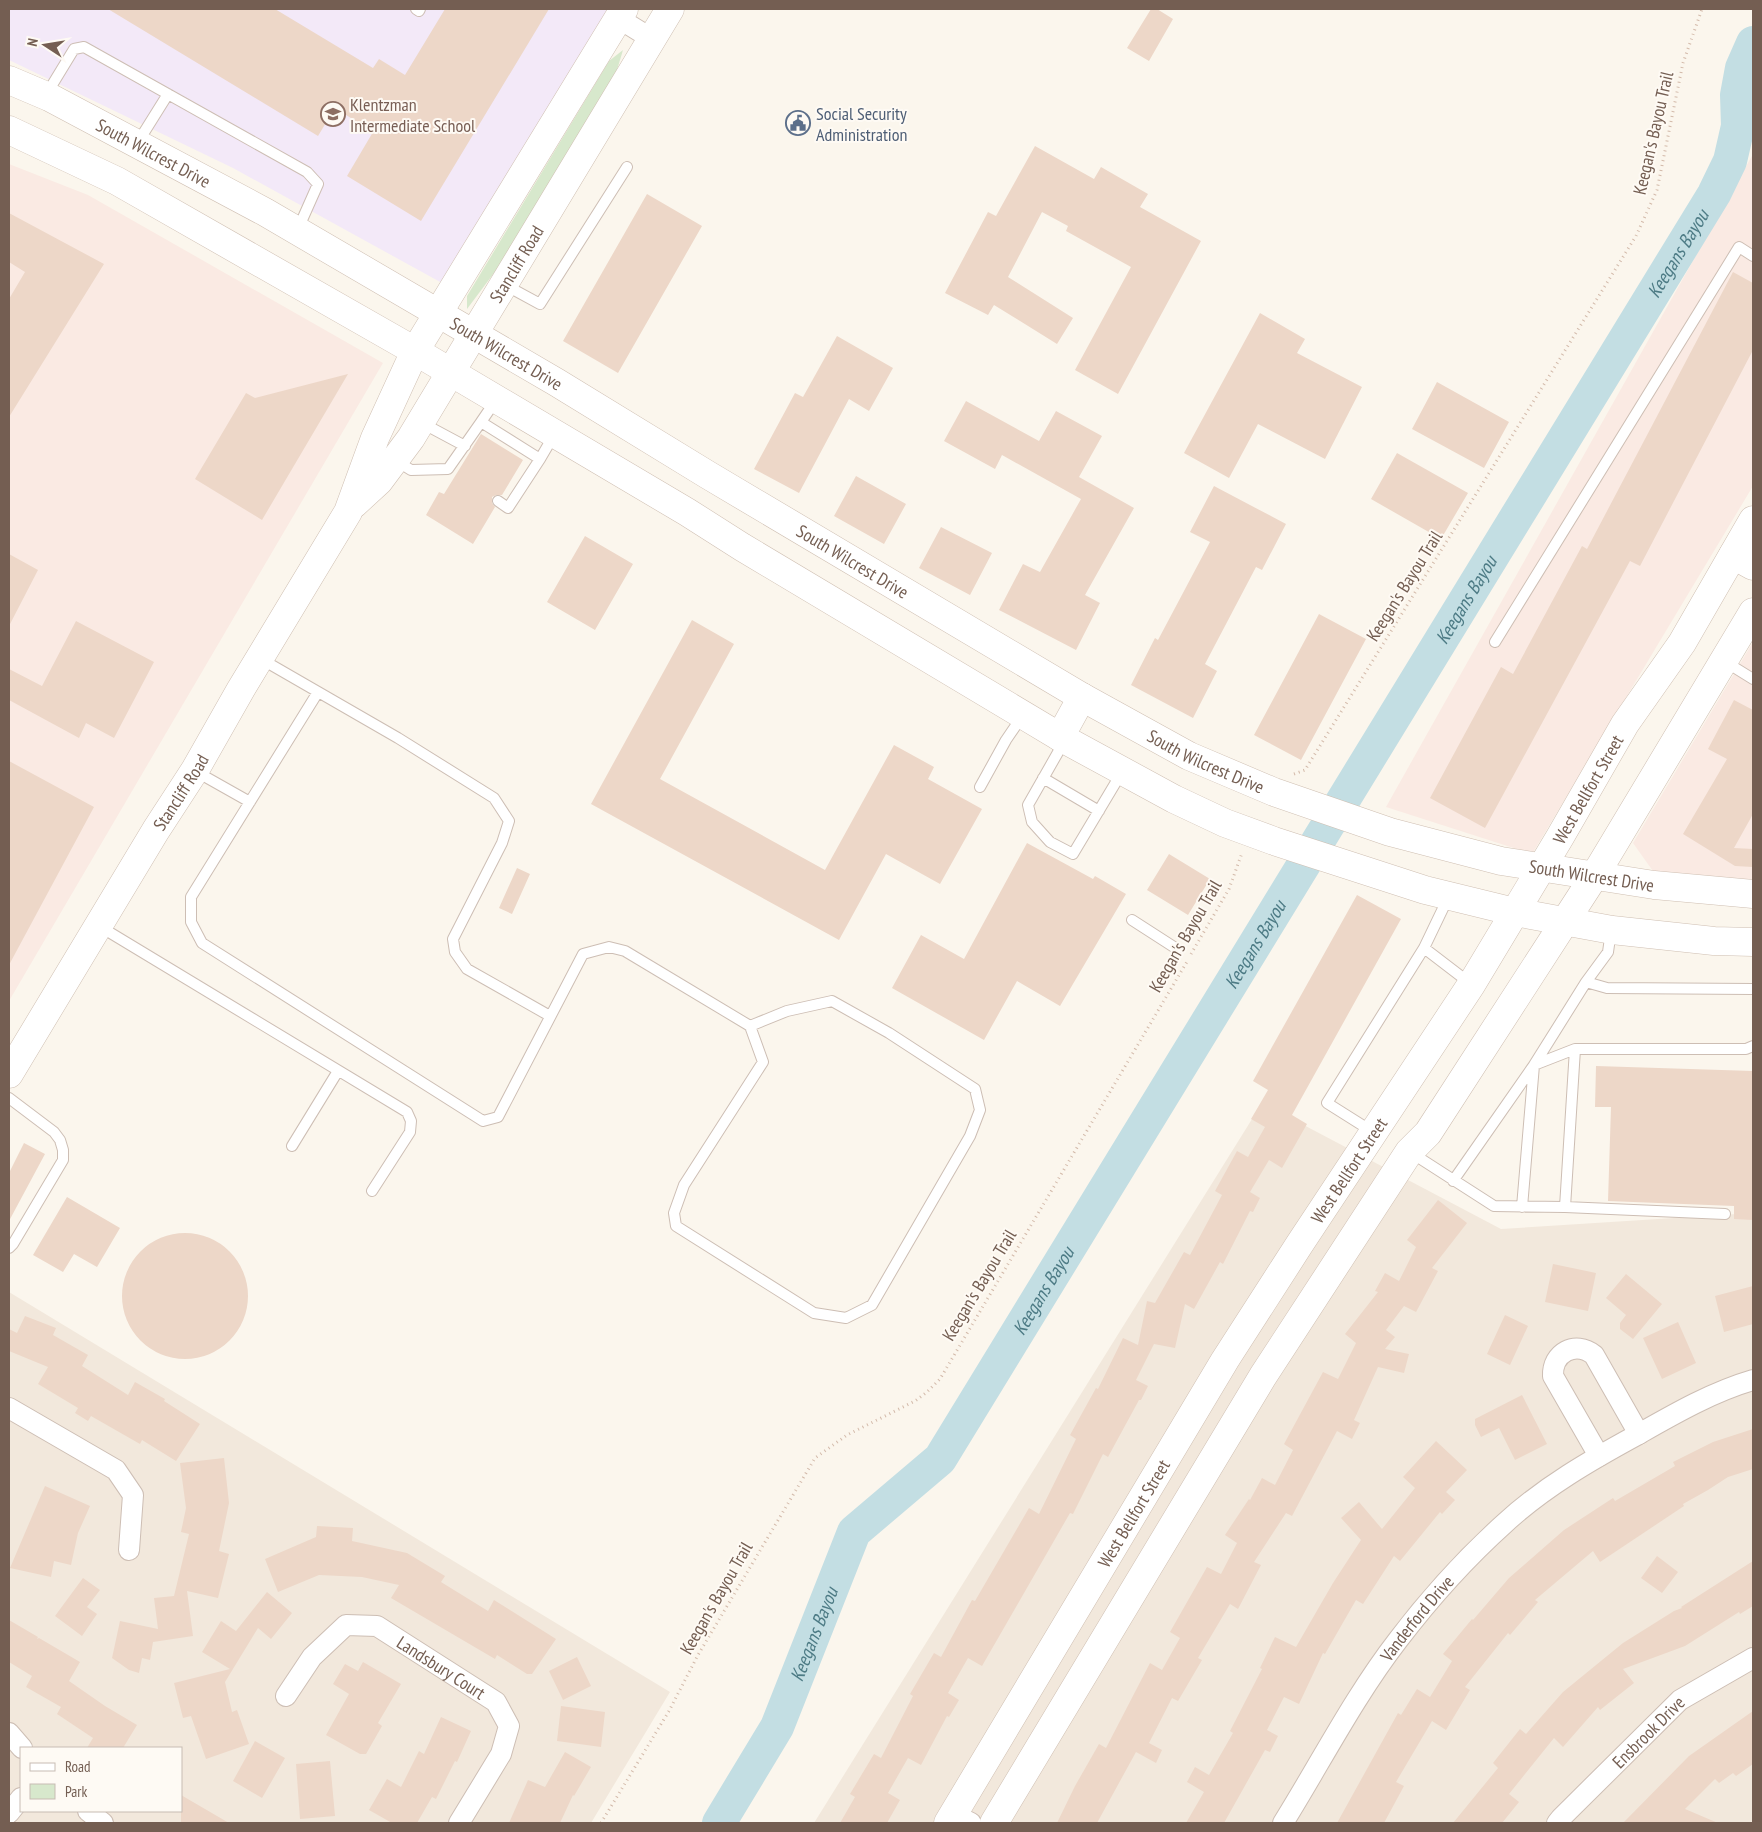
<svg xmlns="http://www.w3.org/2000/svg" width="1762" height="1832" viewBox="0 0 1762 1832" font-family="'PT Sans Narrow',sans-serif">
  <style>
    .residential { fill: #f2e8dc; fill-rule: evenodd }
    .commercial { fill: #faeae3 }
    .education { fill: #f3e9f8 }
    .green { fill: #d7e8cc }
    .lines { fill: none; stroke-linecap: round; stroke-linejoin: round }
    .river { stroke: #c3dee3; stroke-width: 34 }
    .building { fill: #edd7c8 }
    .lane-casing { stroke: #cdbeb4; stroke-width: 12 }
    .street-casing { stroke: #cdbeb4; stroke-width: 22 }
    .secondary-casing { stroke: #cfbfb2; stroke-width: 29 }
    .path { stroke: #d3baaa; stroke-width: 3; stroke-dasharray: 1 4; stroke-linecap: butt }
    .lane { stroke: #fff; stroke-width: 10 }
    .street { stroke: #fff; stroke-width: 20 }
    .secondary { stroke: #fff; stroke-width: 28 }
    .labels { text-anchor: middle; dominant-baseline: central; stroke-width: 4; stroke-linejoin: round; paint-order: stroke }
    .education-label { font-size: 18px; fill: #785e54; stroke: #fefaf4; text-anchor: start }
    .service-label { font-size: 18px; fill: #4e5e75; stroke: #fefaf4; text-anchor: start }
    .street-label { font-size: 18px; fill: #745e52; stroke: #fefaf4 }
    .water-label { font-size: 19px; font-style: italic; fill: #4d7b85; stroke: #fefaf4 }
  </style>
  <rect width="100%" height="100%" fill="#fbf6ed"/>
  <path class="residential" d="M 1262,1103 L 1501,1229 L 1753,1213 L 1753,1823 L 814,1823 Z
    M 9,1292 L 670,1692 L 591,1823 L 9,1823 ZM 21,1748 L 181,1748 L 181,1811 L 21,1811 Z"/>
  <path class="commercial" d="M 1753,154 L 1753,486 L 1532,854 L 1386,807 Z
    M 9,164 L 88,195 L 383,363 L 9,1001 Z
    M 1753,642 L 1753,881 L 1655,874 L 1633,843 Z"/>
  <path class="education" d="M 9,9 L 608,9 L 442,283 L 233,168 L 9,60 Z"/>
  <path class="green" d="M 623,50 L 617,70 L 500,265 L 467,309 L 467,296 L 609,61 Z"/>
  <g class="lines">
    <path class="river" id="s1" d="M 719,1823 L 777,1727 L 854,1532 L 940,1459 L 1714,194 L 1730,161 L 1738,126 L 1737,95 L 1742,68 L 1753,43"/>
  </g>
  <path class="building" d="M 108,9 L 275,9 L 373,68 L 379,59 L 405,75 L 445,9 L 549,9 L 421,221 L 347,176 L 373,132 L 335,108 L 318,136 Z
    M 1151,9 L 1157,9 L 1173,19 L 1149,61 L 1127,48 Z
    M 1035,146 L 1094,179 L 1101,167 L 1148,194 L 1140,207 L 1201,241 L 1118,394 L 1075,370 L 1131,267 L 1066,231 L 1068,226 L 1042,212 L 1008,277 L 1073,318 L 1057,344 L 994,305 L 988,315 L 945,293 L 988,212 L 996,216 Z
    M 647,194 L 702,226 L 618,373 L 563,341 Z
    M 9,213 L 104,264 L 9,417 L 9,299 L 25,272 L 9,262 Z
    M 1733,272 L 1753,283 L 1753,350 L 1640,566 L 1630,561 L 1485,828 L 1430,798 L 1501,667 L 1513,674 L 1582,546 L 1587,549 Z
    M 1260,313 L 1305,339 L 1297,353 L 1362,387 L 1325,459 L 1258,424 L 1229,478 L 1184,453 Z
    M 837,336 L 893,368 L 869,411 L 849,399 L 799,493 L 754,469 L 795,393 L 803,397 Z
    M 348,374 L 262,520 L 195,479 L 246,393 L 255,398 Z
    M 1437,382 L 1509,422 L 1484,468 L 1412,429 Z
    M 966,401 L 1039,441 L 1056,411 L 1102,436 L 1079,477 L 1134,508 L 1085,595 L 1100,603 L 1076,650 L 999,610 L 1023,564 L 1040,572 L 1081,499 L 1002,455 L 995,469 L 944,441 Z
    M 481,434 L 523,460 L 502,495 L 496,495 L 492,497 L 492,503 L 495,507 L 473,544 L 426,515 L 439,492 L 444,494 Z
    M 1397,453 L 1468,493 L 1441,539 L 1371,499 Z
    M 856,476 L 906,504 L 884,544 L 834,516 Z
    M 1214,486 L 1286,524 L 1262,570 L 1256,567 L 1205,664 L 1217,671 L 1193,718 L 1131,685 L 1155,638 L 1158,640 L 1210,542 L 1190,532 Z
    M 941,527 L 992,553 L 970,595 L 919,568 Z
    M 585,536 L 633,564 L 595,630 L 547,602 Z
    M 9,554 L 38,570 L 9,626 Z
    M 1319,614 L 1366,639 L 1301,760 L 1254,735 Z
    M 692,620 L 734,644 L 660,779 L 825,870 L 894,745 L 934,767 L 928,779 L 982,809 L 940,884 L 886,854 L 839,940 L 591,804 Z
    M 76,621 L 154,662 L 114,738 L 86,723 L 79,738 L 9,700 L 9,669 L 42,686 Z
    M 1734,700 L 1753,710 L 1753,814 L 1734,848 L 1753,849 L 1753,867 L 1735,866 L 1683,834 L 1727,759 L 1708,749 Z
    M 9,761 L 94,807 L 9,965 Z
    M 1027,843 L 1093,879 L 1095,876 L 1126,894 L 1060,1006 L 1017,981 L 984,1040 L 892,988 L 921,935 L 964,959 Z
    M 1169,854 L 1210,879 L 1188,915 L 1147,890 Z
    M 517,868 L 530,874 L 512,914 L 499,908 Z
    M 1357,895 L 1401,919 L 1292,1115 L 1307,1124 L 1282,1168 L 1269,1160 L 1250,1192 L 1260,1198 L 1253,1212 L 1250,1211 L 1223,1264 L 1220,1262 L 1194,1309 L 1185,1304 L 1175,1348 L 1154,1344 L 1136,1380 L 1148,1386 L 1141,1400 L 1139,1400 L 1108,1457 L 1103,1454 L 1073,1514 L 1070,1513 L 982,1666 L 968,1658 L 948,1693 L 959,1700 L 949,1717 L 947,1716 L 921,1765 L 908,1758 L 888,1793 L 900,1800 L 887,1823 L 840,1823 L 855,1797 L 850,1794 L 874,1754 L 881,1758 L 913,1696 L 910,1694 L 934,1653 L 941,1657 L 972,1600 L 975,1601 L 1029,1508 L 1039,1514 L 1076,1439 L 1070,1435 L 1096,1388 L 1098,1389 L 1123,1338 L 1138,1345 L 1147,1301 L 1155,1303 L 1184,1252 L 1190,1255 L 1222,1195 L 1215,1191 L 1237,1151 L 1248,1157 L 1265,1127 L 1251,1119 L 1268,1090 L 1253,1081 Z
    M 1596,1066 L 1753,1071 L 1753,1220 L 1734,1219 L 1734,1206 L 1608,1201 L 1611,1107 L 1595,1107 Z
    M 24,1143 L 45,1154 L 9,1221 L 9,1173 Z
    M 67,1197 L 120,1228 L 97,1267 L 74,1254 L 63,1272 L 33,1255 Z
    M 1438,1200 L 1467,1223 L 1432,1268 L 1438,1271 L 1416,1312 L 1404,1306 L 1386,1330 L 1395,1337 L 1385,1349 L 1409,1354 L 1404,1373 L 1378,1367 L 1354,1420 L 1360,1423 L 1352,1439 L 1337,1431 L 1292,1516 L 1286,1513 L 1254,1562 L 1261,1565 L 1238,1609 L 1230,1604 L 1198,1658 L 1202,1660 L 1178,1701 L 1172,1698 L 1149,1743 L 1162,1750 L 1156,1763 L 1136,1752 L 1097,1823 L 1057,1823 L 1075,1786 L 1099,1744 L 1106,1748 L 1150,1663 L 1162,1670 L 1180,1638 L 1170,1632 L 1207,1567 L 1221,1574 L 1237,1543 L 1225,1535 L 1249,1499 L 1250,1500 L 1262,1478 L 1275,1485 L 1293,1450 L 1284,1444 L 1323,1372 L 1338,1379 L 1356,1343 L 1345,1334 L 1378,1292 L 1375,1291 L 1385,1273 L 1399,1281 L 1416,1247 L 1407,1240 Z
    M122 1296a63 63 0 1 1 126 0a63 63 0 1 1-126 0Z
    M 1553,1264 L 1596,1273 L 1588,1311 L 1545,1302 Z
    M 1626,1274 L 1662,1304 L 1633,1339 L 1620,1329 L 1620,1323 L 1626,1315 L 1606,1298 Z
    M 1753,1286 L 1753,1324 L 1724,1332 L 1715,1296 Z
    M 1505,1315 L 1528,1326 L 1510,1365 L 1487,1354 Z
    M 25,1316 L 56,1328 L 53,1335 L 88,1355 L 82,1366 L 128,1395 L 135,1382 L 165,1399 L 164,1401 L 200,1424 L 176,1461 L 142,1440 L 140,1444 L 91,1416 L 88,1421 L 75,1413 L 78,1408 L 38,1384 L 48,1367 L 9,1351 L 9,1329 L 17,1333 Z
    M 1678,1322 L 1696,1363 L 1662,1379 L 1643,1338 Z
    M 1522,1395 L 1547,1444 L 1515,1460 L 1499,1428 L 1481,1437 L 1475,1425 L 1475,1419 Z
    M 1753,1429 L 1753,1469 L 1728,1477 L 1708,1490 L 1683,1504 L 1684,1506 L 1600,1562 L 1593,1551 L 1535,1600 L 1538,1602 L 1510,1635 L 1508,1633 L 1465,1687 L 1470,1690 L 1446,1730 L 1432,1721 L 1396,1782 L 1404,1786 L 1384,1823 L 1337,1823 L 1398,1713 L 1401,1715 L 1417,1689 L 1430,1697 L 1452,1661 L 1443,1654 L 1472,1619 L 1473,1620 L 1509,1578 L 1564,1530 L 1613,1498 L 1615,1501 L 1675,1466 L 1673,1462 L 1713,1442 Z
    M 1436,1441 L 1467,1470 L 1446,1492 L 1455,1500 L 1442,1514 L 1440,1512 L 1400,1561 L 1394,1556 L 1363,1604 L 1356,1600 L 1325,1654 L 1323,1653 L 1299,1704 L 1284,1697 L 1267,1730 L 1278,1736 L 1270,1752 L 1265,1750 L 1224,1823 L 1186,1823 L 1204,1792 L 1187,1782 L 1195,1767 L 1209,1775 L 1233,1733 L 1230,1731 L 1262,1669 L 1260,1668 L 1275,1637 L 1296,1647 L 1333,1583 L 1361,1540 L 1341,1518 L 1359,1502 L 1382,1529 L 1415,1488 L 1403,1477 Z
    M 224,1458 L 229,1503 L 219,1551 L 229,1554 L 218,1598 L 187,1591 L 193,1636 L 153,1642 L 150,1660 L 142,1658 L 139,1673 L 129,1670 L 112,1658 L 120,1621 L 158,1629 L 154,1598 L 174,1596 L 189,1534 L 181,1532 L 186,1508 L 180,1463 Z
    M 45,1486 L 90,1506 L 78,1533 L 71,1565 L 54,1561 L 51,1577 L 10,1568 Z
    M 317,1526 L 353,1528 L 352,1541 L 407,1553 L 445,1576 L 441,1582 L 488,1611 L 494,1600 L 556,1639 L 532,1674 L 527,1674 L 497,1655 L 495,1659 L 391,1598 L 399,1585 L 362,1577 L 319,1575 L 278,1592 L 265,1559 L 316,1537 Z
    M 1657,1556 L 1678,1572 L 1662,1593 L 1641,1578 Z
    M 1753,1561 L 1753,1606 L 1740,1614 L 1739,1612 L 1685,1646 L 1623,1669 L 1634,1683 L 1600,1710 L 1598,1707 L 1563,1747 L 1554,1738 L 1509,1794 L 1519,1802 L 1502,1823 L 1453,1823 L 1498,1768 L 1493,1763 L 1520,1729 L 1526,1734 L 1563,1692 L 1623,1643 L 1674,1611 L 1682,1608 L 1681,1607 Z
    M 83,1578 L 100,1590 L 87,1607 L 97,1614 L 82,1636 L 55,1616 Z
    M 267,1592 L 292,1613 L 271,1639 L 258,1628 L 225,1682 L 232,1712 L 237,1710 L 249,1744 L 206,1759 L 191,1716 L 183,1718 L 174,1683 L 230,1669 L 202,1652 L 221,1621 L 236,1631 Z
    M 9,1620 L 38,1637 L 37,1639 L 39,1638 L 80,1662 L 69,1681 L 105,1706 L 137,1725 L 123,1748 L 87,1748 L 93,1738 L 57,1714 L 61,1707 L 26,1687 L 32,1676 L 9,1662 Z
    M 577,1657 L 591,1686 L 563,1700 L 549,1671 Z
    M 363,1662 L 401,1684 L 378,1723 L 382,1726 L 366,1754 L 360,1754 L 326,1735 L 349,1694 L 333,1684 L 345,1664 L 358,1671 Z
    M 561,1706 L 605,1712 L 601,1747 L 557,1741 Z
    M 1753,1711 L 1753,1764 L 1736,1776 L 1733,1773 L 1719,1783 L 1715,1779 L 1685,1809 L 1718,1823 L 1623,1823 L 1689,1756 Z
    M 441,1717 L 471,1731 L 457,1762 L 455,1761 L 436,1799 L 432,1797 L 417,1823 L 392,1823 L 369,1810 L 387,1779 L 401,1787 L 419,1751 L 424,1754 Z
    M 255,1741 L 285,1758 L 262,1798 L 233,1781 Z
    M 565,1752 L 591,1767 L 574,1796 L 573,1795 L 560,1823 L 509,1823 L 528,1780 L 545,1787 Z
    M 330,1761 L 335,1816 L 300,1819 L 296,1764 Z
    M 181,1795 L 229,1823 L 181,1823 Z"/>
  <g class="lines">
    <defs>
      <path id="lane" d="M 416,9 L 419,11 L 420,9
        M 46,95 L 74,49 L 84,47 L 307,172 L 318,184 L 298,229
        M 138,142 L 168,94
        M 505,285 L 540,304 L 627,167
        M 481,422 L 496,400
        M 422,423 L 465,446
        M 395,460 L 411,470 L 448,469 L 481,422 L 540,459 L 554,435
        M 498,501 L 508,508 L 540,459
        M 1495,642 L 1739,247 L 1753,256
        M 261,659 L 398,738 L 494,798 L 509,821 L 502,843 L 453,939 L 455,952 L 467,969 L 550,1016
        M 1724,661 L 1753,679
        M 318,692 L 191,897 L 191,922 L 202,943 L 483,1121 L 498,1117 L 583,954 L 609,947 L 625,951 L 750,1026 L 763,1062 L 684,1185 L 674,1213 L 676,1226 L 814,1313 L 846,1318 L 872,1305 L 970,1136 L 980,1110 L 975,1089 L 889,1033 L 832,1001 L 787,1011 L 750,1026
        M 1065,740 L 1028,805 L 1032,822 L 1050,842 L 1073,854 L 1122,772
        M 195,771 L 250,802
        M 1043,778 L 1099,811
        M 980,787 L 1006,740 L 1023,715
        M 1132,920 L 1177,949
        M 99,926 L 407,1112 L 411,1121 L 410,1132 L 372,1191
        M 1424,948 L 1471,984
        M 1586,982 L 1607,988 L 1753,989
        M 1534,1065 L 1575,1049 L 1746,1049 L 1753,1046
        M 1534,1065 L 1586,982 L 1608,952 L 1611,931
        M 9,1098 L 54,1132 L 60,1140 L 63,1150 L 63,1160 L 13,1244 L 9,1248
        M 1373,1132 L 1327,1103 L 1424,948 L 1448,898
        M 292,1146 L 338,1071
        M 1410,1152 L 1494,1206 L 1565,1207 L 1725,1214
        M 1453,1181 L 1534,1065 L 1522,1207
        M 1565,1207 L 1575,1049"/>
      <g id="street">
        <path d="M 618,18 L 652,39"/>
        <path d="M 9,1408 L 116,1470 L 133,1495 L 129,1550"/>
        <path d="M 1599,1456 L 1553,1376 C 1552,1353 1575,1340 1594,1355 L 1639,1434"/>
        <path id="s2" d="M 286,1696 L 312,1657 L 346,1625 L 377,1626 L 496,1702 L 509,1726 L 501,1754 L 459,1823"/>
        <path d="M 9,1733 L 22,1748"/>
        <path d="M 88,1811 L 103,1823"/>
        <path d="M 9,1813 L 21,1798"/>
        <path d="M 953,1814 L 971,1823"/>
        <path id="s3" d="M 1283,1823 C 1321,1762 1354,1697 1398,1640 C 1430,1598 1466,1558 1505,1523 C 1544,1487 1591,1460 1637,1435 C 1674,1414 1712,1392 1753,1380"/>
        <path id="s4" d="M 1557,1823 L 1561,1818 L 1680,1700 L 1753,1658"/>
      </g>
      <g id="secondary">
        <path id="s5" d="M 9,80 L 49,97 L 265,212 L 556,382 L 708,475 L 1082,697 L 1189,756 L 1274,792 L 1390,832 L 1501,861 L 1654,885 L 1753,894"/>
        <path d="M 9,130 L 117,181 L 415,351 L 687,512 L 742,547 L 1060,737 L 1174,799 L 1225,823 L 1274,841 L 1425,890 L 1515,912 L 1612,930 L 1714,941 L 1753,942"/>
        <path id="s6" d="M 354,504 L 379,481 L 411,438 L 670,9"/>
        <path d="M 1733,555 L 1753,566"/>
        <path d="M 1060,737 L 1082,697"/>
        <path id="s7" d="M 9,1074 L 156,830 L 195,770 L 241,689 L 348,512 L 375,438 L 415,351 L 624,9"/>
        <path id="s8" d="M 948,1823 L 1225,1360 L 1299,1245 L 1471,985 L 1560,837 L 1625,724 L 1682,643 L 1753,520"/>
        <path d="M 994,1823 L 1263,1376 L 1409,1152 L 1428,1133 L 1595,875 L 1753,612"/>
      </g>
    </defs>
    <use href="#lane" class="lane-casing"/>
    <use href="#street" class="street-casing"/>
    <use href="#secondary" class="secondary-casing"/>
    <path class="path" d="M 1294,774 L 1305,770 L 1636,236 L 1657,190 L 1683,63 L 1702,9
      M 1191,954 L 1229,889 L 1242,853
      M 601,1823 L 669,1711 L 698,1655 L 815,1458 L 847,1435 L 915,1401 L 927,1392 L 940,1379 L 1188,960"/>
    <use href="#lane" class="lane"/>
    <use href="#street" class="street"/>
    <use href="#secondary" class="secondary"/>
  </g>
  <defs>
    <symbol id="school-ring" viewBox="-11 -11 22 22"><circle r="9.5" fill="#fefaf4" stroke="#8d6e63" stroke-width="1.5"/><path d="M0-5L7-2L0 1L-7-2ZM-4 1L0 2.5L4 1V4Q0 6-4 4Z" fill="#8d6e63"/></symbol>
    <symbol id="civic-ring" viewBox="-11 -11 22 22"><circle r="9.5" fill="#fefaf4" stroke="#5c6f8a" stroke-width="1.5"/><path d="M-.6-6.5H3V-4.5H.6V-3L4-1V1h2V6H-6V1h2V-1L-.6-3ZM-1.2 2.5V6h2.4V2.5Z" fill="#5c6f8a"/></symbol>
  </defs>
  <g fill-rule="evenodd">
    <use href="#school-ring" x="319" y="100" width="28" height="28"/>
    <use href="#civic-ring" x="784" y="109" width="28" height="28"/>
  </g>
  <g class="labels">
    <g class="education-label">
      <text x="350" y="104">Klentzman<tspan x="350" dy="21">Intermediate School</tspan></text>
    </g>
    <g class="service-label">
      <text x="816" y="113">Social Security<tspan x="816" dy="21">Administration</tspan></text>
    </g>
    <g class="street-label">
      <text transform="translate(1653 133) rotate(-77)">Keegan's Bayou Trail</text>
      <text stroke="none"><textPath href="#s5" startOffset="162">South Wilcrest Drive</textPath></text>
      <text stroke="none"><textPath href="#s6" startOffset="291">Stancliff Road</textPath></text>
      <text stroke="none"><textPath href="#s5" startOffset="568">South Wilcrest Drive</textPath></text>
      <text stroke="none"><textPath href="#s5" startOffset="972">South Wilcrest Drive</textPath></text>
      <text transform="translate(1404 586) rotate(-58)">Keegan's Bayou Trail</text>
      <text stroke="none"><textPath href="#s5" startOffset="1378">South Wilcrest Drive</textPath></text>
      <text stroke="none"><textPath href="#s8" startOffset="1216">West Bellfort Street</textPath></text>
      <text stroke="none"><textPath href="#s7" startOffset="330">Stancliff Road</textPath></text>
      <text stroke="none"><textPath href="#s5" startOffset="1782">South Wilcrest Drive</textPath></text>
      <text transform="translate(1185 936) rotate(-60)">Keegan's Bayou Trail</text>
      <text stroke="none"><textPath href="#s8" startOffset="766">West Bellfort Street</textPath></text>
      <text transform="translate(979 1285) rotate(-59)">Keegan's Bayou Trail</text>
      <text stroke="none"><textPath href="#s8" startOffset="361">West Bellfort Street</textPath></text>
      <text transform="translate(716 1598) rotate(-60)">Keegan's Bayou Trail</text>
      <text stroke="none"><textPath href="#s3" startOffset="245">Vanderford Drive</textPath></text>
      <text stroke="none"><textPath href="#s2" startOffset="201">Landsbury Court</textPath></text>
      <text stroke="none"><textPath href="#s4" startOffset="129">Ensbrook Drive</textPath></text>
    </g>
    <g class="water-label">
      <text stroke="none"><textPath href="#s1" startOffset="1848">Keegans Bayou</textPath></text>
      <text stroke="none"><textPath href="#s1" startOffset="1442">Keegans Bayou</textPath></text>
      <text stroke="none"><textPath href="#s1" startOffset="1038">Keegans Bayou</textPath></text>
      <text stroke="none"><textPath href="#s1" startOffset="632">Keegans Bayou</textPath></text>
      <text stroke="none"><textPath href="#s1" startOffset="212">Keegans Bayou</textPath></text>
    </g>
  </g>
  <rect width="1762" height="1832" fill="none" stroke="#745e52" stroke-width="20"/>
  <rect x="20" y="1747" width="162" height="65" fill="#fefaf4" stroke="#c7bcb3"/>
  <rect x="30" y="1763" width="25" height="8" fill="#ffffff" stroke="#c7bcb3"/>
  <text x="65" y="1772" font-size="15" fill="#745e52">Road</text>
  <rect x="30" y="1784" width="25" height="15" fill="#d7e8cc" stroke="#c7bcb3"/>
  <text x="65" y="1797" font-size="15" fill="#745e52">Park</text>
  <g transform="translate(45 45) rotate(282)" stroke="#fefaf4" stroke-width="4" paint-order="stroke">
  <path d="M0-4L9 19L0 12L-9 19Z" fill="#745e52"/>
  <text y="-8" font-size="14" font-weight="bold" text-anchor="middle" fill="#745e52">N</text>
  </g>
</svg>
